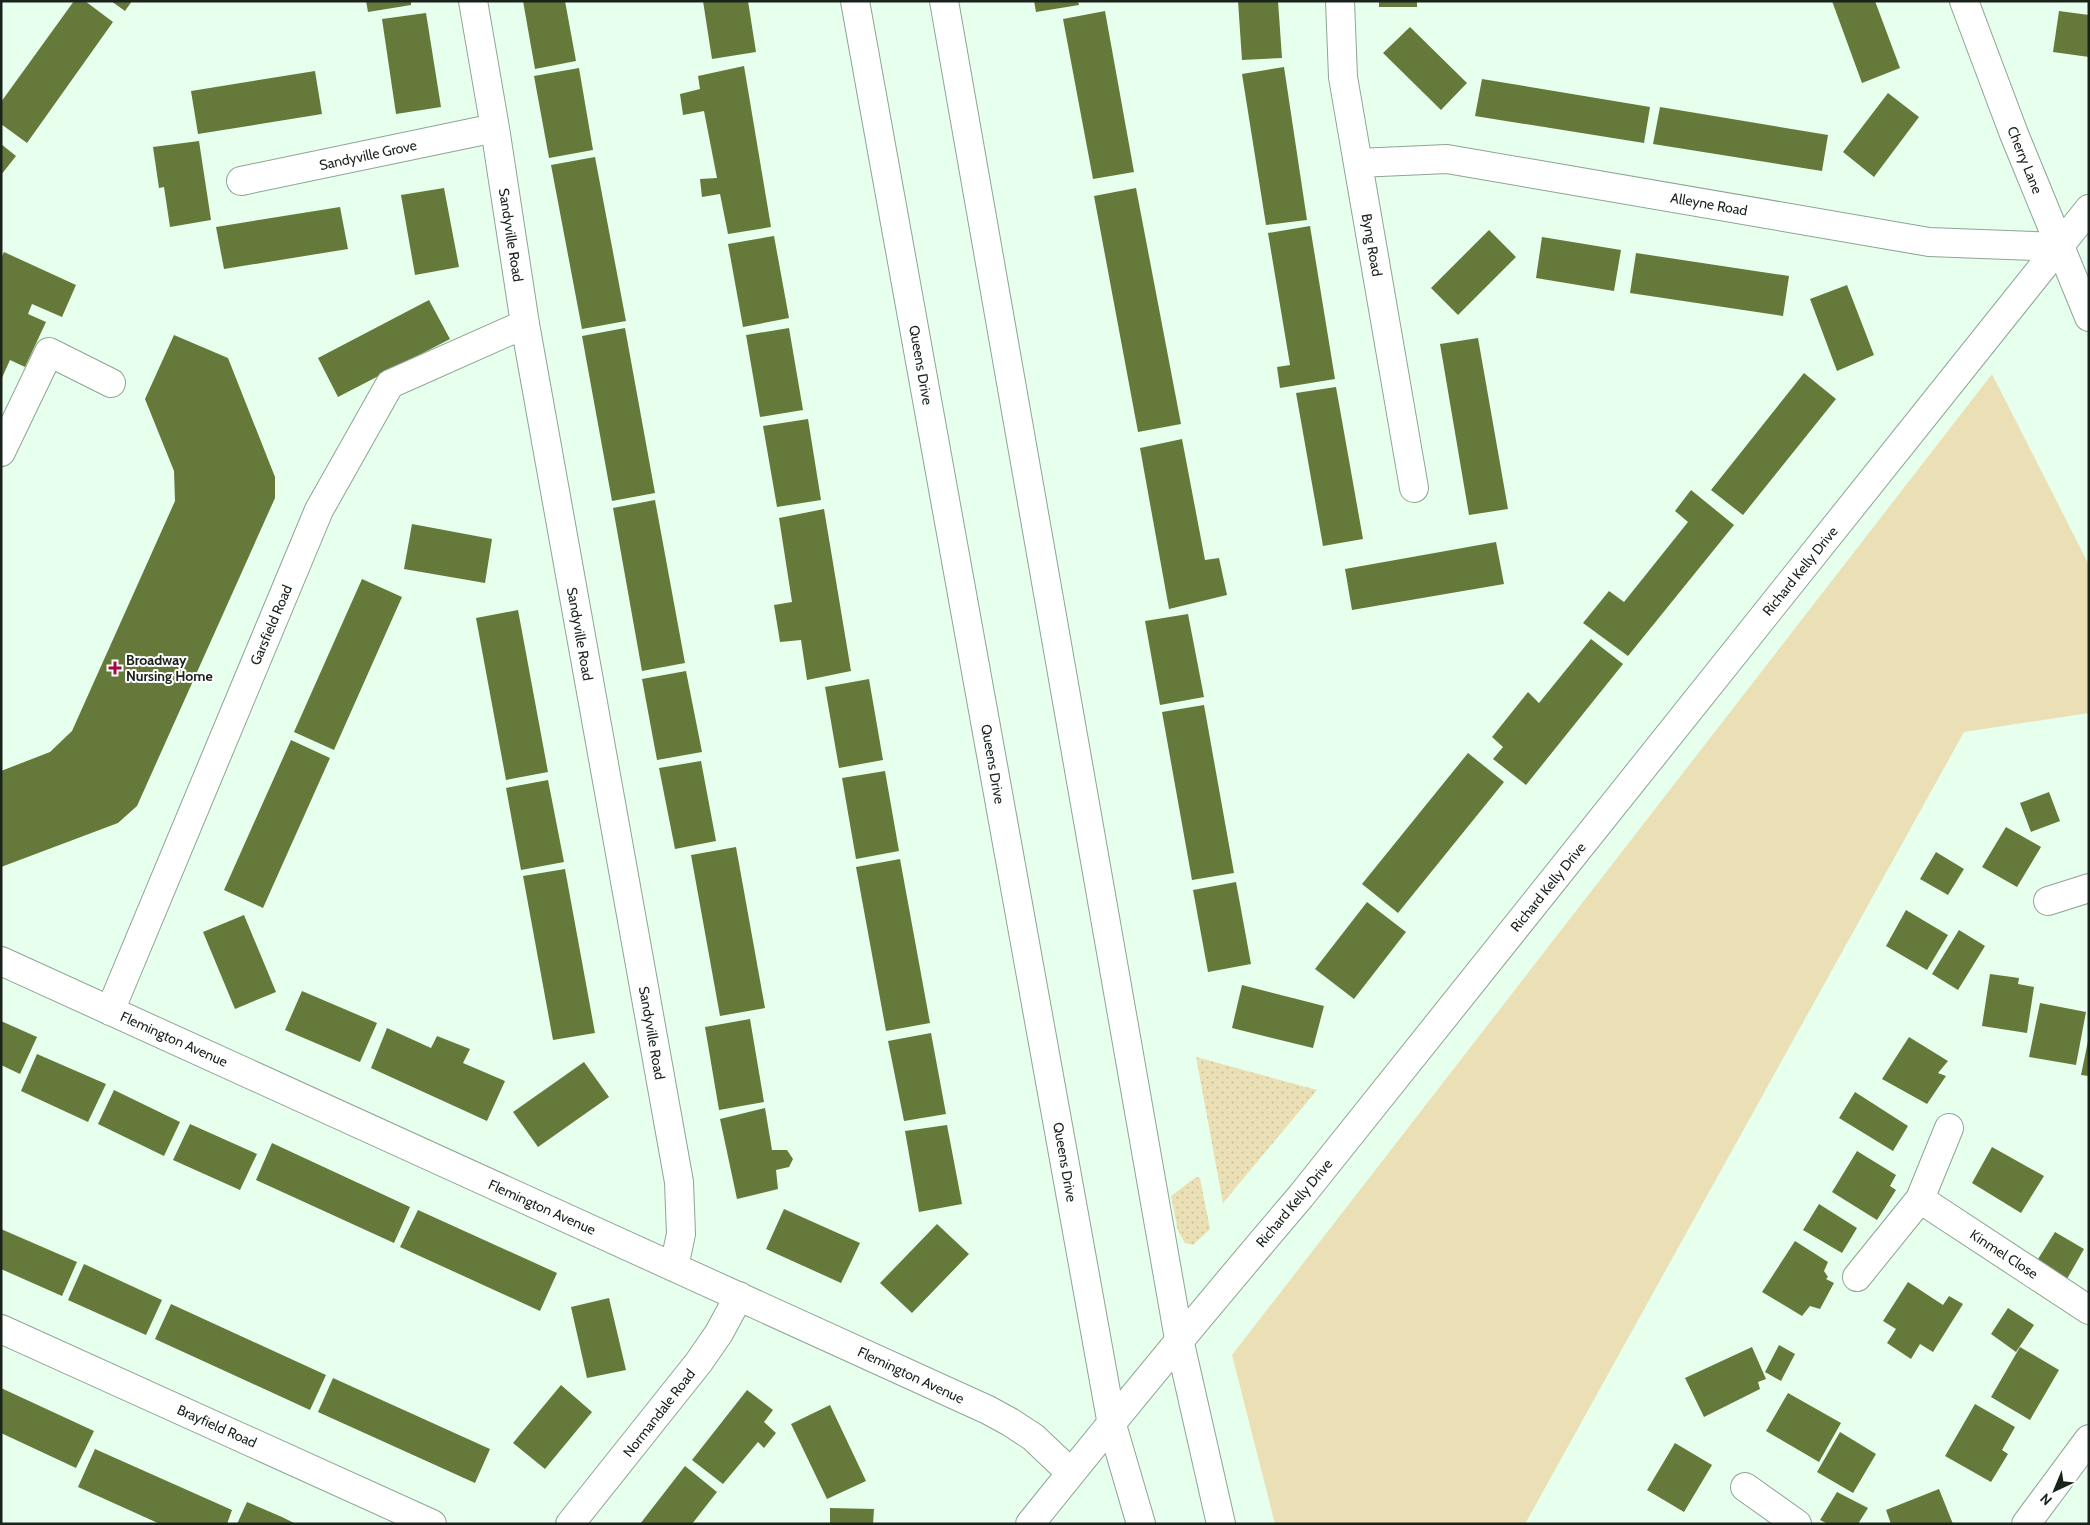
<svg xmlns="http://www.w3.org/2000/svg" width="2090" height="1525" viewBox="0 0 2090 1525" font-family="Cabin,sans-serif">
  <style>
    .grass { fill: url(#grass-dots) }
    .park { fill: #ebe0b5 }
    .building { fill: #657a3a }
    .lines { fill: none; stroke-linecap: round; stroke-linejoin: round }
    .minor-casing { stroke: #8ea494; stroke-width: 30 }
    .highway-casing { stroke: #8ea494; stroke-width: 30 }
    .minor { stroke: #fff; stroke-width: 28 }
    .highway { stroke: #fff; stroke-width: 28 }
    .poi-dot { fill: #a30842; stroke: #fff; stroke-width: 2 }
    .labels { text-anchor: middle; dominant-baseline: central; stroke-width: 4; stroke-linejoin: round; paint-order: stroke }
    .street-label { font-size: 14px; fill: #1a221c; stroke: #fff }
    .poi-label { font-size: 14px; font-weight: bold; fill: #1a221c; stroke: #fff; text-anchor: start }
  </style>
  <defs>
    <pattern id="grass-dots" width="8" height="8" patternUnits="userSpaceOnUse" patternTransform="scale(1.25)"><rect width="8" height="8" fill="#ebe0b5"/><path d="M2 2h.1M6 6h.1" fill="none" stroke="#c9c09b" stroke-width="1.8" stroke-linecap="round"/></pattern>
  </defs>
  <rect width="100%" height="100%" fill="#e7ffed"/>
  <path class="grass" d="M 1196,1057 L 1317,1090 L 1223,1203 Z
    M 1196,1177 L 1200,1178 L 1210,1229 L 1193,1245 L 1185,1243 L 1178,1231 L 1171,1196 Z"/>
  <path class="park" d="M 1992,374 L 2089,565 L 2089,713 L 1964,732 L 1525,1524 L 1275,1524 L 1232,1355 Z"/>
  <path class="building" d="M 74,1 L 85,1 L 113,22 L 27,143 L 1,124 L 1,102 Z
    M 111,1 L 132,1 L 125,11 Z
    M 366,1 L 411,1 L 411,5 L 368,12 Z
    M 523,1 L 565,1 L 576,61 L 535,69 Z
    M 703,1 L 748,1 L 756,52 L 712,59 Z
    M 1034,1 L 1078,1 L 1079,5 L 1036,12 Z
    M 1238,1 L 1278,1 L 1282,58 L 1242,60 Z
    M 1379,1 L 1417,1 L 1417,7 L 1379,7 Z
    M 1832,1 L 1875,1 L 1900,68 L 1862,83 Z
    M 1105,11 L 1134,172 L 1093,179 L 1063,19 Z
    M 2059,11 L 2089,15 L 2089,57 L 2053,52 Z
    M 426,13 L 441,107 L 396,114 L 382,19 Z
    M 1410,27 L 1467,83 L 1441,110 L 1383,53 Z
    M 744,66 L 771,227 L 728,234 L 720,194 L 702,197 L 700,179 L 717,178 L 704,111 L 683,115 L 680,94 L 700,89 L 698,76 Z
    M 1284,67 L 1307,220 L 1266,225 L 1242,74 Z
    M 579,68 L 593,150 L 549,158 L 534,76 Z
    M 315,71 L 322,114 L 198,134 L 191,91 Z
    M 1482,79 L 1650,107 L 1644,143 L 1475,116 Z
    M 1888,93 L 1919,117 L 1874,177 L 1843,152 Z
    M 1660,107 L 1828,135 L 1822,171 L 1653,144 Z
    M 199,141 L 211,220 L 170,227 L 164,187 L 159,188 L 153,147 Z
    M 1,144 L 16,156 L 1,175 Z
    M 595,157 L 626,321 L 582,329 L 551,165 Z
    M 444,188 L 459,267 L 415,275 L 401,195 Z
    M 1136,188 L 1181,424 L 1138,432 L 1094,196 Z
    M 340,207 L 348,249 L 224,269 L 216,227 Z
    M 1310,226 L 1335,379 L 1280,388 L 1277,367 L 1290,365 L 1268,233 Z
    M 1489,230 L 1516,257 L 1458,315 L 1431,288 Z
    M 774,236 L 789,318 L 743,327 L 728,244 Z
    M 1542,237 L 1621,250 L 1614,291 L 1536,278 Z
    M 4,252 L 76,285 L 62,317 L 32,304 L 28,314 L 46,322 L 25,367 L 10,360 L 1,380 L 1,258 Z
    M 1636,253 L 1789,276 L 1783,316 L 1630,293 Z
    M 1847,285 L 1874,355 L 1837,371 L 1810,299 Z
    M 429,300 L 450,339 L 338,397 L 318,358 Z
    M 625,328 L 655,493 L 612,501 L 582,336 Z
    M 789,328 L 803,410 L 760,417 L 746,335 Z
    M 174,335 L 228,358 L 275,477 L 275,498 L 137,806 L 118,823 L 1,867 L 1,771 L 50,752 L 72,731 L 175,501 L 174,471 L 145,399 Z
    M 1478,338 L 1508,509 L 1469,515 L 1440,344 Z
    M 1804,373 L 1836,399 L 1743,515 L 1711,490 Z
    M 1336,387 L 1363,539 L 1323,546 L 1296,393 Z
    M 808,419 L 821,500 L 777,507 L 763,426 Z
    M 1182,439 L 1205,560 L 1219,558 L 1227,595 L 1169,609 L 1140,448 Z
    M 1691,490 L 1734,525 L 1628,656 L 1583,623 L 1609,591 L 1624,602 L 1688,522 L 1675,511 Z
    M 655,500 L 685,663 L 642,671 L 613,508 Z
    M 824,509 L 851,671 L 807,680 L 801,640 L 780,642 L 774,605 L 792,602 L 779,518 Z
    M 412,524 L 492,539 L 485,583 L 404,569 Z
    M 1496,542 L 1504,584 L 1352,610 L 1345,569 Z
    M 362,579 L 402,597 L 334,750 L 294,732 Z
    M 518,610 L 548,772 L 506,780 L 476,618 Z
    M 1188,614 L 1204,697 L 1160,705 L 1145,621 Z
    M 1591,639 L 1623,664 L 1526,785 L 1493,759 L 1503,747 L 1492,737 L 1528,692 L 1539,703 Z
    M 686,671 L 702,752 L 657,760 L 642,679 Z
    M 869,679 L 883,760 L 839,768 L 825,687 Z
    M 1204,705 L 1234,873 L 1192,880 L 1162,712 Z
    M 291,740 L 330,758 L 263,908 L 224,890 Z
    M 1468,753 L 1504,782 L 1398,913 L 1362,884 Z
    M 701,761 L 716,841 L 675,849 L 659,768 Z
    M 885,771 L 899,851 L 856,859 L 842,778 Z
    M 548,780 L 564,862 L 521,870 L 506,788 Z
    M 2049,792 L 2060,821 L 2031,832 L 2020,803 Z
    M 2006,827 L 2041,847 L 2017,887 L 1982,867 Z
    M 736,847 L 765,1008 L 720,1016 L 691,855 Z
    M 1936,852 L 1964,869 L 1948,895 L 1920,879 Z
    M 900,859 L 930,1023 L 886,1031 L 856,867 Z
    M 565,869 L 595,1033 L 553,1040 L 523,876 Z
    M 1236,882 L 1251,964 L 1208,972 L 1193,890 Z
    M 1367,902 L 1406,932 L 1354,999 L 1315,969 Z
    M 1906,910 L 1948,935 L 1927,970 L 1886,946 Z
    M 244,915 L 276,992 L 235,1009 L 203,932 Z
    M 1959,930 L 1985,946 L 1958,990 L 1932,974 Z
    M 1990,974 L 2019,978 L 2018,984 L 2034,987 L 2027,1033 L 1982,1026 Z
    M 1242,985 L 1324,1006 L 1313,1048 L 1232,1028 Z
    M 302,991 L 377,1023 L 360,1062 L 285,1030 Z
    M 2040,1003 L 2086,1012 L 2076,1065 L 2029,1057 Z
    M 750,1019 L 764,1102 L 719,1110 L 705,1027 Z
    M 1,1021 L 37,1037 L 20,1074 L 1,1065 Z
    M 387,1028 L 431,1048 L 437,1036 L 470,1049 L 463,1063 L 505,1081 L 487,1121 L 371,1068 Z
    M 931,1033 L 946,1114 L 904,1121 L 888,1041 Z
    M 1909,1037 L 1948,1061 L 1938,1073 L 1946,1076 L 1927,1104 L 1882,1079 Z
    M 2088,1041 L 2089,1041 L 2089,1076 L 2081,1075 Z
    M 37,1054 L 106,1084 L 88,1122 L 21,1091 Z
    M 584,1062 L 609,1097 L 538,1147 L 513,1112 Z
    M 114,1090 L 180,1122 L 164,1156 L 98,1124 Z
    M 1855,1092 L 1908,1126 L 1893,1151 L 1839,1118 Z
    M 765,1108 L 772,1150 L 787,1150 L 793,1159 L 789,1167 L 776,1170 L 778,1189 L 737,1199 L 720,1119 Z
    M 190,1124 L 257,1154 L 240,1190 L 173,1160 Z
    M 947,1125 L 962,1204 L 919,1212 L 905,1131 Z
    M 272,1143 L 410,1207 L 394,1243 L 256,1180 Z
    M 1992,1147 L 2044,1176 L 2021,1213 L 1972,1183 Z
    M 1857,1151 L 1896,1175 L 1890,1186 L 1896,1190 L 1877,1220 L 1832,1192 Z
    M 1819,1204 L 1857,1228 L 1842,1253 L 1803,1230 Z
    M 784,1209 L 860,1243 L 841,1283 L 766,1249 Z
    M 418,1210 L 557,1273 L 540,1311 L 400,1247 Z
    M 937,1224 L 969,1254 L 912,1313 L 880,1283 Z
    M 1,1229 L 77,1262 L 62,1296 L 1,1269 Z
    M 2055,1232 L 2084,1249 L 2067,1279 L 2038,1259 Z
    M 1795,1241 L 1828,1262 L 1824,1271 L 1828,1277 L 1826,1279 L 1834,1283 L 1820,1309 L 1810,1306 L 1802,1316 L 1762,1292 Z
    M 84,1264 L 162,1300 L 146,1335 L 68,1300 Z
    M 1908,1282 L 1943,1305 L 1949,1296 L 1963,1304 L 1933,1352 L 1920,1344 L 1911,1359 L 1887,1343 L 1896,1329 L 1883,1321 Z
    M 609,1298 L 626,1370 L 587,1378 L 571,1307 Z
    M 171,1304 L 326,1375 L 310,1410 L 155,1339 Z
    M 2008,1308 L 2034,1325 L 2016,1352 L 1991,1334 Z
    M 1779,1345 L 1795,1354 L 1781,1381 L 1765,1372 Z
    M 1752,1347 L 1766,1379 L 1758,1382 L 1760,1389 L 1704,1417 L 1685,1378 Z
    M 2020,1347 L 2059,1370 L 2030,1420 L 1991,1397 Z
    M 333,1378 L 490,1449 L 475,1483 L 318,1412 Z
    M 561,1385 L 592,1412 L 545,1469 L 513,1443 Z
    M 1,1388 L 94,1431 L 76,1468 L 1,1433 Z
    M 747,1390 L 773,1410 L 764,1422 L 776,1433 L 764,1448 L 758,1442 L 723,1484 L 692,1460 Z
    M 1788,1393 L 1841,1423 L 1819,1462 L 1766,1431 Z
    M 1975,1404 L 2015,1427 L 2002,1450 L 2008,1454 L 1991,1482 L 1945,1456 Z
    M 830,1405 L 866,1481 L 827,1499 L 791,1424 Z
    M 1840,1432 L 1876,1454 L 1853,1493 L 1817,1472 Z
    M 1675,1443 L 1712,1465 L 1684,1512 L 1647,1490 Z
    M 95,1449 L 232,1510 L 227,1524 L 160,1524 L 78,1487 Z
    M 685,1466 L 717,1492 L 692,1524 L 640,1524 Z
    M 1939,1489 L 1953,1524 L 1891,1524 L 1886,1510 Z
    M 1837,1492 L 1868,1508 L 1858,1524 L 1828,1524 L 1820,1520 Z
    M 247,1502 L 282,1517 L 296,1524 L 237,1524 Z
    M 830,1508 L 874,1509 L 873,1524 L 830,1524 Z"/>
  <g class="lines">
    <defs>
      <path id="minor" d="M 473,1 L 495,128 L 525,324 L 679,1182 L 681,1234 L 674,1267
        M 1340,1 L 1343,77 L 1414,488
        M 1964,1 L 2014,134 L 2089,317
        M 1358,163 L 1447,159 L 1929,242 L 2061,247
        M 241,181 L 495,128
        M 1,452 L 49,352 L 111,383
        M 2048,901 L 2089,888
        M 1,961 L 988,1410 L 1010,1422 L 1033,1437 L 1071,1473
        M 110,1011 L 319,510 L 390,384 L 525,324
        M 1920,1199 L 1949,1128
        M 1857,1277 L 1920,1199 L 2089,1310
        M 1,1329 L 432,1524
        M 1745,1487 L 1797,1524
        M 570,1524 L 699,1362 L 719,1333 L 739,1296
        M 1030,1524 C 1119,1413 1209,1304 1301,1196 L 2089,209
        M 2026,1524 L 2089,1439"/>
      <path id="highway" d="M 855,1 L 1112,1425 L 1141,1524
        M 944,1 L 1179,1339 L 1221,1524"/>
    </defs>
    <use href="#minor" class="minor-casing"/>
    <use href="#highway" class="highway-casing"/>
    <use href="#minor" class="minor"/>
    <use href="#highway" class="highway"/>
  </g>
  <path class="poi-dot" d="M112.5 660.5h5v5h5v5h-5v5h-5v-5h-5v-5h5z"/>
  <g class="labels">
    <g class="street-label">
      <text transform="translate(368 155) rotate(-12)">Sandyville Grove</text>
      <text transform="translate(2025 160) rotate(68)">Cherry Lane</text>
      <text transform="translate(1709 204) rotate(10)">Alleyne Road</text>
      <text transform="translate(511 235) rotate(81)">Sandyville Road</text>
      <text transform="translate(1372 245) rotate(80)">Byng Road</text>
      <text transform="translate(921 365) rotate(80)">Queens Drive</text>
      <text transform="translate(1800 571) rotate(-51)">Richard Kelly Drive</text>
      <text transform="translate(271 625) rotate(-67)">Garsfield Road</text>
      <text transform="translate(580 634) rotate(80)">Sandyville Road</text>
      <text transform="translate(993 764) rotate(80)">Queens Drive</text>
      <text transform="translate(1548 887) rotate(-51)">Richard Kelly Drive</text>
      <text transform="translate(652 1033) rotate(80)">Sandyville Road</text>
      <text transform="translate(174 1039) rotate(24)">Flemington Avenue</text>
      <text transform="translate(1065 1162) rotate(80)">Queens Drive</text>
      <text transform="translate(1294 1203) rotate(-50)">Richard Kelly Drive</text>
      <text transform="translate(542 1207) rotate(24)">Flemington Avenue</text>
      <text transform="translate(2004 1254) rotate(33)">Kinmel Close</text>
      <text transform="translate(911 1375) rotate(25)">Flemington Avenue</text>
      <text transform="translate(659 1413) rotate(-52)">Normandale Road</text>
      <text transform="translate(217 1426) rotate(24)">Brayfield Road</text>
    </g>
    <g class="poi-label">
      <text x="126" y="660">Broadway<tspan x="126" dy="16">Nursing Home</tspan></text>
    </g>
  </g>
  <rect width="2090" height="1525" fill="none" stroke="#1a221c" stroke-width="5"/>
  <g transform="translate(2055 1490) rotate(224)" stroke="#ffffff" stroke-width="4" paint-order="stroke">
  <path d="M0-4L9 19L0 12L-9 19Z" fill="#1a221c"/>
  <text y="-8" font-size="14" font-weight="bold" text-anchor="middle" fill="#1a221c">N</text>
  </g>
</svg>
